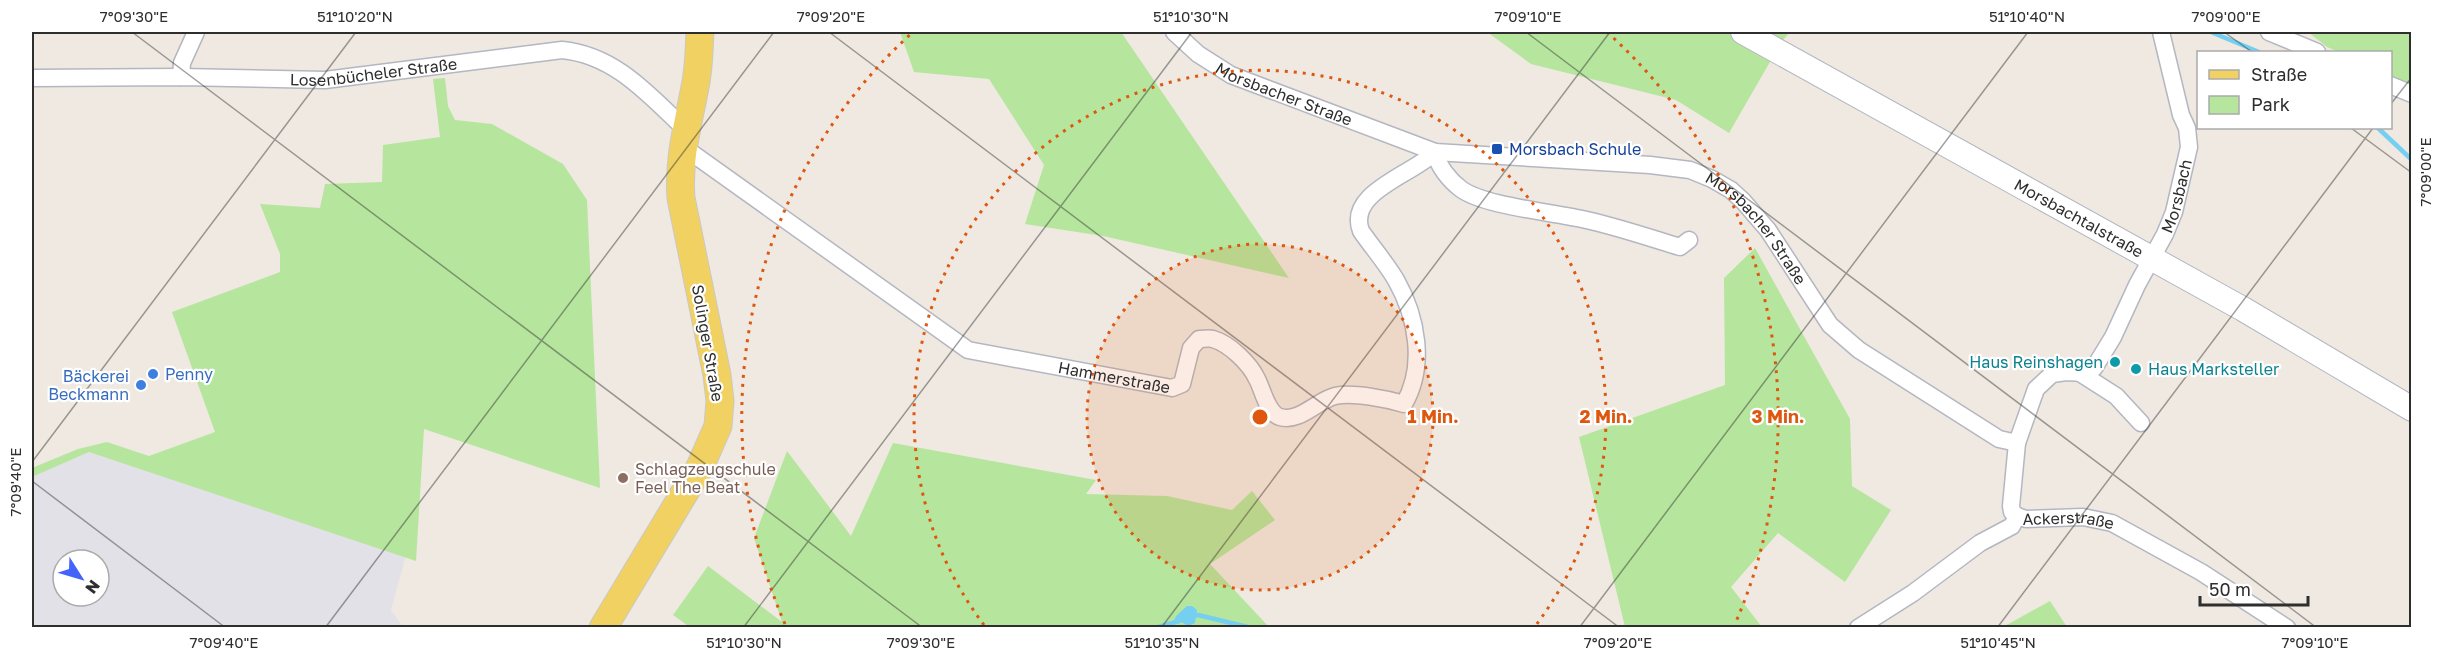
<svg xmlns="http://www.w3.org/2000/svg" width="2443" height="659" viewBox="0 0 2443 659" font-family="'Golos Text',sans-serif">
  <style>
    .industrial { fill: #e3e1e8; fill-rule: evenodd }
    .green { fill: #b6e59e }
    .water { fill: #75cff0 }
    .lines { fill: none; stroke-linecap: round; stroke-linejoin: round }
    .stream { stroke: #75cff0; stroke-width: 4.5 }
    .minor-casing { stroke: #b4b7c1; stroke-width: 19 }
    .secondary-casing { stroke: #b4b7c1; stroke-width: 26 }
    .primary-casing { stroke: #c9c9c9; stroke-width: 29 }
    .minor { stroke: #fff; stroke-width: 16 }
    .secondary { stroke: #fff; stroke-width: 24 }
    .primary { stroke: #f2d163; stroke-width: 27 }
    .ticks { fill: none; stroke: #2e2e2e; stroke-width: 1.5; stroke-opacity: 0.45 }
    .ring { fill: none; stroke: #df570e; stroke-width: 3; stroke-dasharray: 3 6 }
    .transit-dot { fill: #1a4fb4; stroke: #fff; stroke-width: 2 }
    .culture-dot { fill: #0f9aa8; stroke: #fff; stroke-width: 2 }
    .shop-dot { fill: #3f7fe0; stroke: #fff; stroke-width: 2 }
    .education-dot { fill: #8d6e63; stroke: #fff; stroke-width: 2 }
    .labels { text-anchor: middle; dominant-baseline: central; stroke-width: 4.5; stroke-linejoin: round; paint-order: stroke }
    .street-label { font-size: 16px; fill: #2e2e2e; stroke: #fff }
    .transit-label { font-size: 16px; fill: #164399; stroke: #fff; text-anchor: start }
    .culture-label { font-size: 16px; fill: #0d838f; stroke: #fff; text-anchor: end }
    .shop-label { font-size: 16px; fill: #366cbe; stroke: #fff; text-anchor: start }
    .education-label { font-size: 16px; fill: #785e54; stroke: #fff; text-anchor: start }
    .centre { fill: #df570e; stroke: #fff; stroke-width: 3 }
    .ring-label { font-size: 18px; text-anchor: middle; font-weight: bold; fill: #df570e; stroke: #fff; stroke-width: 4.5; stroke-linejoin: round; paint-order: stroke }
    .neatline { fill: none; stroke: #2e2e2e; stroke-width: 2 }
    .ticks-label { font-size: 15px; text-anchor: middle; fill: #2e2e2e }
  </style>
  <rect width="100%" height="100%" fill="#efe9e1"/>
  <path class="industrial" d="M 89,452 L 406,555 L 391,610 L 403,627 L 32,627 L 32,477 ZM 63,560 L 99,560 L 99,596 L 63,596 Z"/>
  <path class="green" d="M 900,32 L 1121,32 L 1289,278 L 1103,236 L 1025,224 L 1044,165 L 989,79 L 914,72 Z
    M 1487,32 L 1790,32 L 1782,41 L 1729,133 L 1676,100 L 1531,64 Z
    M 2308,32 L 2411,32 L 2411,87 L 2391,77 L 2390,52 L 2339,52 L 2327,47 Z
    M 445,78 L 448,106 L 455,120 L 492,124 L 563,164 L 587,200 L 600,488 L 424,429 L 416,561 L 89,452 L 32,477 L 32,468 L 78,449 L 107,442 L 149,456 L 215,432 L 172,312 L 280,272 L 280,254 L 260,204 L 320,208 L 325,184 L 382,182 L 383,145 L 440,137 L 433,79 Z
    M 1755,248 L 1850,419 L 1852,486 L 1891,510 L 1845,582 L 1778,533 L 1731,587 L 1762,627 L 1625,627 L 1579,437 L 1725,385 L 1724,278 Z
    M 893,443 L 1096,480 L 1086,494 L 1167,496 L 1232,510 L 1252,491 L 1275,520 L 1210,564 L 1269,627 L 691,628 L 673,615 L 708,566 L 782,622 L 754,538 L 787,451 L 851,536 Z
    M 2050,601 L 2067,627 L 2003,627 Z"/>
  <path class="water" d="M 1187,606 L 1192,606 L 1197,610 L 1195,623 L 1188,626 L 1181,622 L 1173,623 L 1176,616 Z"/>
  <g class="lines">
    <path class="stream" d="M 2211,32 L 2259,52
      M 2378,128 L 2412,160
      M 1192,616 L 1198,615 L 1252,628
      M 1155,628 L 1179,621"/>
    <defs>
      <g id="minor">
        <path id="s1" d="M 1174,32 L 1198,54 L 1231,75 L 1435,152 L 1650,165 L 1690,170 L 1712,179 L 1731,190 L 1743,201 L 1768,230 L 1830,325 L 1859,350 L 1999,439 L 2017,443"/>
        <path d="M 2269,32 L 2317,52"/>
        <path d="M 181,77 L 182,63 L 196,32"/>
        <path id="s2" d="M 32,78 L 181,77 L 325,80 L 562,50 C 615,55 649,95 686,130"/>
        <path d="M 2390,85 L 2412,94"/>
        <path id="s3" d="M 682,146 L 968,350 L 1172,388 L 1182,384 L 1191,348 L 1199,339 C 1204,339 1209,338 1213,339 C 1230,344 1250,364 1257,379 C 1263,390 1267,413 1280,417 C 1299,423 1318,400 1335,396 C 1353,392 1387,399 1404,404 C 1426,366 1417,317 1396,280 C 1386,263 1372,247 1361,231 C 1346,192 1414,174 1435,152"/>
        <path d="M 1435,152 C 1438,166 1449,180 1461,189 C 1484,206 1552,212 1582,219 C 1615,226 1647,237 1680,247 L 1689,240"/>
        <path d="M 2080,373 L 2116,396 L 2141,423"/>
        <path id="s4" d="M 2017,516 L 2012,512 L 2011,506 L 2017,443 L 2036,389 L 2052,374 L 2066,372 L 2085,373 L 2094,368 L 2113,337 L 2137,285 L 2165,234 L 2174,212 L 2189,147 L 2187,128 L 2181,115 L 2161,32"/>
        <path id="s5" d="M 2017,516 L 2026,519 L 2083,517 L 2112,523 L 2201,572 L 2287,628"/>
        <path d="M 1858,628 L 1913,593 L 1980,543 L 2012,526 L 2017,516"/>
      </g>
      <g id="secondary">
        <path id="s6" d="M 1743,32 L 2243,309 L 2412,409"/>
      </g>
      <path id="primary" d="M 603,628 L 700,467 L 718,426 L 720,401 L 717,375 L 681,198 C 678,159 688,125 695,87 C 699,69 699,50 700,32"/>
    </defs>
    <use href="#minor" class="minor-casing"/>
    <use href="#secondary" class="secondary-casing"/>
    <use href="#primary" class="primary-casing"/>
    <use href="#minor" class="minor"/>
    <use href="#secondary" class="secondary"/>
    <use href="#primary" class="primary"/>
  </g>
  <path class="ticks" d="M 132,32 L 923,628M 829,32 L 1620,628M 1526,32 L 2317,628M 2224,32 L 2252,52M 2390,105 L 2412,77M 2351,128 L 2412,173M 32,462 L 356,32M 32,481 L 226,628M 325,628 L 774,32M 743,628 L 1192,32M 1161,628 L 1610,32M 1579,628 L 2028,32M 1997,628 L 2373,128"/>
  <circle cx="1260" cy="417" r="173" fill="#df570e" fill-opacity=".12"/>
  <g class="ring">
    <circle cx="1260" cy="417" r="173"/>
    <path d="M984 625A346 346 0 1 1 1536 625"/>
    <path d="M785 624A518 518 0 0 1 913 32M1607 32A518 518 0 0 1 1735 624"/>
  </g>
  <rect class="transit-dot" x="1491" y="143" width="12" height="12" rx="3"/>
  <g class="culture-dot">
    <circle cx="2115" cy="362" r="6"/>
    <circle cx="2136" cy="369" r="6"/>
  </g>
  <g class="shop-dot">
    <circle cx="153" cy="374" r="6"/>
    <circle cx="141" cy="385" r="6"/>
  </g>
  <circle class="education-dot" cx="623" cy="478" r="6"/>
  <g class="labels">
    <g class="street-label">
      <text stroke="none"><textPath href="#s2" startOffset="342">Losenbücheler Straße</textPath></text>
      <text stroke="none"><textPath href="#s1" startOffset="128">Morsbacher Straße</textPath></text>
      <text stroke="none"><textPath href="#s4" startOffset="390">Morsbach</textPath></text>
      <text stroke="none"><textPath href="#s6" startOffset="384">Morsbachtalstraße</textPath></text>
      <text stroke="none"><textPath href="#s1" startOffset="636">Morsbacher Straße</textPath></text>
      <text transform="translate(708 343) rotate(80)">Solinger Straße</text>
      <text stroke="none"><textPath href="#s3" startOffset="500">Hammerstraße</textPath></text>
      <text stroke="none"><textPath href="#s5" startOffset="52">Ackerstraße</textPath></text>
    </g>
    <g class="transit-label">
      <text x="1509" y="149">Morsbach Schule</text>
    </g>
    <g class="culture-label">
      <text x="2103" y="362">Haus Reinshagen</text>
      <text x="2148" y="369" text-anchor="start">Haus Marksteller</text>
    </g>
    <g class="shop-label">
      <text x="165" y="374">Penny</text>
      <text x="129" y="376" text-anchor="end">Bäckerei<tspan x="129" dy="18">Beckmann</tspan></text>
    </g>
    <g class="education-label">
      <text x="635" y="469">Schlagzeugschule<tspan x="635" dy="18">Feel The Beat</tspan></text>
    </g>
  </g>
  <circle cx="1260" cy="417" r="9" class="centre"/>
  <g class="ring-label">
    <text x="1433" y="423">1 Min.</text>
    <text x="1606" y="423">2 Min.</text>
    <text x="1778" y="423">3 Min.</text>
  </g>
  <rect width="2443" height="659" fill="none" stroke="#ffffff" stroke-width="66"/>
  <rect x="2197" y="51" width="195" height="78" fill="#ffffff" stroke="#ababab" stroke-width="1.5"/>
  <rect x="2209" y="70" width="30" height="9" fill="#f2d163" stroke="#ababab" stroke-width="1.5"/>
  <text x="2251" y="81" font-size="18" fill="#2e2e2e">Straße</text>
  <rect x="2209" y="96" width="30" height="18" fill="#b6e59e" stroke="#ababab" stroke-width="1.5"/>
  <text x="2251" y="111" font-size="18" fill="#2e2e2e">Park</text>
  <g transform="translate(81 578) rotate(127)"><circle r="28" fill="#ffffff" stroke="#ababab" stroke-width="1.5"/>
  <path d="M0-4.5L10 22L0 15L-10 22Z" fill="#4264fb"/>
  <text y="-9" font-size="16" font-weight="bold" text-anchor="middle" fill="#2e2e2e">N</text>
  </g>
  <path d="M2200 596v9h108v-9" fill="none" stroke="#2e2e2e" stroke-width="3"/>
  <text x="2209" y="596" font-size="18" fill="#2e2e2e" stroke="#ffffff" stroke-width="4.5" paint-order="stroke">50 m</text>
  <rect x="33" y="33" width="2377" height="593" class="neatline"/>
  <g class="ticks-label">
    <text x="134" y="22">7°09'30"E</text>
    <text x="355" y="22">51°10'20"N</text>
    <text x="831" y="22">7°09'20"E</text>
    <text x="1191" y="22">51°10'30"N</text>
    <text x="1528" y="22">7°09'10"E</text>
    <text x="2027" y="22">51°10'40"N</text>
    <text x="2226" y="22">7°09'00"E</text>
    <text transform="translate(2426 172) rotate(-90)" y="5">7°09'00"E</text>
    <text transform="translate(16 482) rotate(-90)" y="5">7°09'40"E</text>
    <text x="224" y="648">7°09'40"E</text>
    <text x="744" y="648">51°10'30"N</text>
    <text x="921" y="648">7°09'30"E</text>
    <text x="1162" y="648">51°10'35"N</text>
    <text x="1618" y="648">7°09'20"E</text>
    <text x="1998" y="648">51°10'45"N</text>
    <text x="2315" y="648">7°09'10"E</text>
  </g>
</svg>
